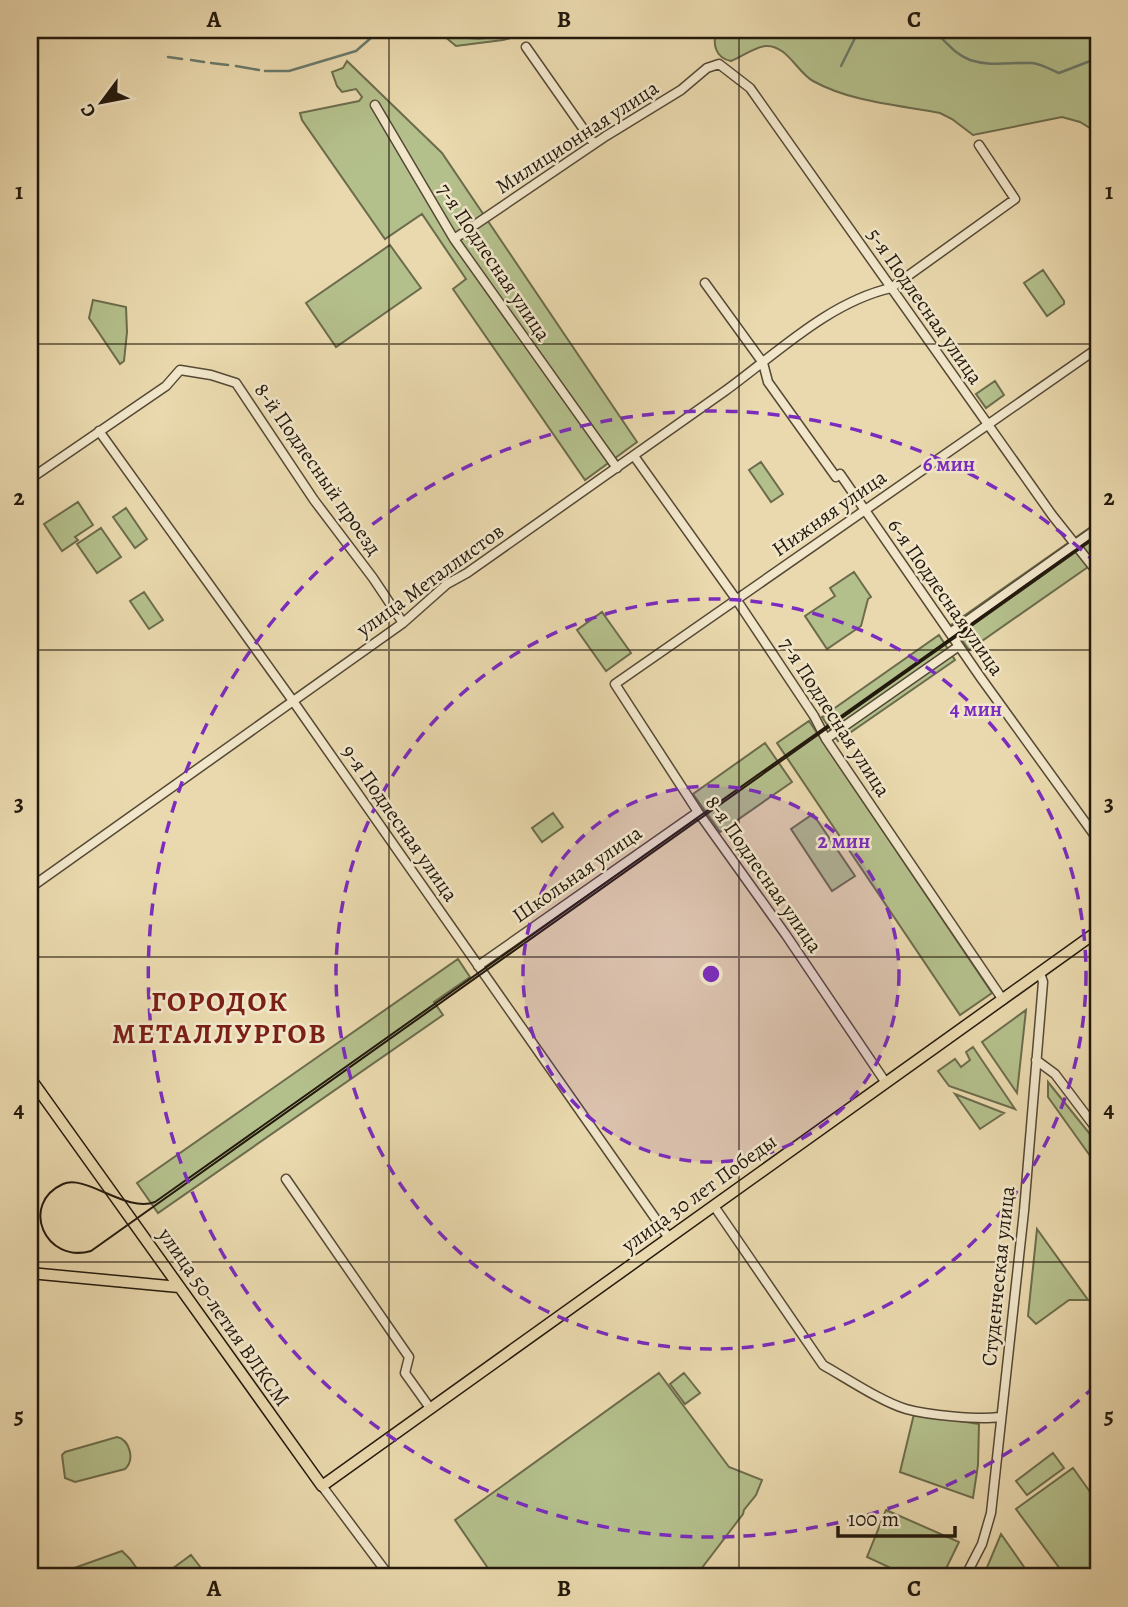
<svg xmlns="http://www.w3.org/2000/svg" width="1128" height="1607" viewBox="0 0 1128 1607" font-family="Alegreya,serif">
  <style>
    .green { fill: #b4c08c; stroke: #6c6c4c; stroke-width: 2 }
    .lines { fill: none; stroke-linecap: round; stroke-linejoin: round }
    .stream { stroke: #697a6b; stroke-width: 2.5 }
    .minor-casing { stroke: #554935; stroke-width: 11 }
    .major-casing { stroke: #23190d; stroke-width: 13 }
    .minor { stroke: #f1e6ca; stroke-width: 8 }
    .major { stroke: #ead9ae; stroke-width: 10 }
    .tram { stroke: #23190d; stroke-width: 2 }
    .grid { fill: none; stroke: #23190d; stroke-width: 2; stroke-opacity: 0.55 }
    .ring { fill: none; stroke: #7b2cbf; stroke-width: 3.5; stroke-dasharray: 12 9 }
    .labels { text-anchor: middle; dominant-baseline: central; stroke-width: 5; stroke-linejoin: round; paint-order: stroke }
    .street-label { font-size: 21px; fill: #23190d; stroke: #f1e6ca }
    .district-label { font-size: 28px; font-weight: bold; letter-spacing: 2px; fill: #7a1f14; stroke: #f1e6ca }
    .centre { fill: #7b2cbf; stroke: #f1e6ca; stroke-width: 3.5 }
    .ring-label { font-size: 21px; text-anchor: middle; font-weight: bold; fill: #7b2cbf; stroke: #f1e6ca; stroke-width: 5; stroke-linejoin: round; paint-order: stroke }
    .neatline { fill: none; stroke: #23190d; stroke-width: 2.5 }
    .grid-label { font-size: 23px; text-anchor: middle; font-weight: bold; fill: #23190d }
  </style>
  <rect width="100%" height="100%" fill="#ead9ae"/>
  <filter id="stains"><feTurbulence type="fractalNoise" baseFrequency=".00286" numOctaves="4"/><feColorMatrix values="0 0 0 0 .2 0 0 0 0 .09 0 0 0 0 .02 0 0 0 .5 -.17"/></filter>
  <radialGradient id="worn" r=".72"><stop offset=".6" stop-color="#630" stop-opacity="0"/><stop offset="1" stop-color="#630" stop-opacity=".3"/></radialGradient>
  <path class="green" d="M 399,30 L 540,30 L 503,40 L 456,46 L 444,36 Z
    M 717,30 L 1098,30 L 1098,133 L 1080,122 L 1062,117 L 973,135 L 952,119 L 940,113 C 898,105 851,102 813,81 C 797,72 787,45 766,46 C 755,47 741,57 731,61 C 715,58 712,43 717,30 Z
    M 347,61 L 442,153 L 637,442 L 585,480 L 453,289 L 466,279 L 422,214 L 385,239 L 302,120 L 300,113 L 359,101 L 362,97 L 356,89 L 342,92 L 337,86 L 332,72 L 343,68 Z
    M 390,245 L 421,288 L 336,347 L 306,303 Z
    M 1043,270 L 1064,301 L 1064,304 L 1047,316 L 1024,283 Z
    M 93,300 L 126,307 L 127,332 L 124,361 L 120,364 L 89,318 Z
    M 995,381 L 1004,395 L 986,408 L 976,394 Z
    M 761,462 L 783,494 L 771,502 L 749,470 Z
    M 78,502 L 93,525 L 75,537 L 78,540 L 62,551 L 44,524 Z
    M 126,508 L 147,539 L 135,548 L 113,517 Z
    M 1098,522 L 1098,560 L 969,650 L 951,625 Z
    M 101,528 L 121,557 L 97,573 L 77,544 Z
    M 854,572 L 871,597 L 868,599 L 861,626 L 827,649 L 805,616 L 835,596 L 830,588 Z
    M 144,592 L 163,620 L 149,629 L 130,601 Z
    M 602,612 L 631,653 L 606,671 L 577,630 Z
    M 939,635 L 955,660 L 838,741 L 822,717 Z
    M 809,721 L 992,993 L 960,1015 L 777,743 Z
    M 765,743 L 792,782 L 720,832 L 693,794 Z
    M 553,813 L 563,827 L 542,842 L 532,828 Z
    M 813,814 L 855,876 L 832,891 L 791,829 Z
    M 458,959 L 470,977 L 434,1002 L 443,1015 L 158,1213 L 137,1183 Z
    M 1026,1010 L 1017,1093 L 982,1042 Z
    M 973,1047 L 1015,1109 L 949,1086 L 938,1071 L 955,1059 L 961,1067 L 970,1060 L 966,1052 Z
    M 1048,1082 L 1098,1144 L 1098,1167 L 1048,1097 Z
    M 955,1094 L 1004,1113 L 980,1129 Z
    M 1037,1229 L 1088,1300 L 1069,1300 L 1036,1324 L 1028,1316 Z
    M 659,1373 L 729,1467 L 762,1480 L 756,1495 L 744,1510 L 743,1514 L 695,1577 L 494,1577 L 455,1520 Z
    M 684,1373 L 700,1393 L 685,1404 L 670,1384 Z
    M 914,1414 L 979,1424 L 978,1465 L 973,1498 L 900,1472 Z
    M 117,1437 C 130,1440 135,1460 125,1469 L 75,1482 L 65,1478 L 62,1455 L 65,1452 Z
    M 1053,1453 L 1064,1468 L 1027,1495 L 1016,1481 Z
    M 1073,1468 L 1098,1503 L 1098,1562 L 1077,1577 L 1066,1577 L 1016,1509 Z
    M 886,1510 L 959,1542 L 942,1577 L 910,1577 L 867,1557 Z
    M 1001,1534 L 1031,1577 L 983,1577 Z
    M 122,1551 L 130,1559 L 143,1577 L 49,1577 Z
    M 191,1555 L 208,1577 L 161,1577 Z"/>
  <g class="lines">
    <path class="stream" d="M 451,30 L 456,37 C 472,38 490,42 502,30
      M 930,30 C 946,38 950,52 970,60 C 991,67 1011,62 1032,63 C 1041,64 1050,69 1059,73 L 1098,58
      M 168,57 L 182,59
      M 191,60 L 204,62
      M 211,63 L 228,65
      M 236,66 L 259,70
      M 841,66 L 859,30
      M 265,71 L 289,71 L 356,51 L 380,30"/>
    <defs>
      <path id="minor" d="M 526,47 L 594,144
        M 375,105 L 454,239 L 617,468
        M 454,239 L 606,136 L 681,90 L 707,68 L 719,64 L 750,88 L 1052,515 L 1098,573
        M 705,283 L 763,363 L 768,382 L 836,477
        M 99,431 L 293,701 L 669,1238
        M 634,456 L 736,599 L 814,716 L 826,739 L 1003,1000
        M 840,474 L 981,678 L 1098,840
        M 30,479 L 166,386 L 180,370 L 211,375 L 236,383 L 314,500 L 373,578 L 403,623
        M 950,633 L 1098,528
        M 826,739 L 959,646
        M 30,888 L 403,623 L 447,584 L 467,573 C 553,513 639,452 725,391 C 776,354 829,302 891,288 L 1015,199 L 979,145
        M 478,966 L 698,812
        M 1036,1060 L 1055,1074 L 1098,1131
        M 886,1083 L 786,935 L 698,812 L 615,684 L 1098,348
        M 286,1179 L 409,1357 L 405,1373 L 430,1408
        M 714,1206 L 823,1365 C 846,1378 882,1402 906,1409 C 927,1415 979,1420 999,1417
        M 322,1486 L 390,1577
        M 965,1577 L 982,1544 L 991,1513 L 1024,1211 L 1043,982 L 1040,973"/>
      <path id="major" d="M 30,1078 L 322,1486 L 1098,931
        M 30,1273 L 179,1287"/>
    </defs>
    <use href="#minor" class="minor-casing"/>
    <use href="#major" class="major-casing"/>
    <use href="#minor" class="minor"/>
    <use href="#major" class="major"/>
    <path class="tram" d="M 1098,534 L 155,1202 C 126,1213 86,1174 63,1184 C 19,1204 45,1264 91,1251 L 1098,536"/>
  </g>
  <path class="grid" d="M 389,30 L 389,1577M 739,30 L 739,1577M 30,344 L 1098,344M 30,650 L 1098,650M 30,957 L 1098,957M 30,1262 L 1098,1262"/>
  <circle cx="711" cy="974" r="188" fill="#7b2cbf" fill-opacity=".12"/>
  <g class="ring">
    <circle cx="711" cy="974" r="188"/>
    <circle cx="711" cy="974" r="375"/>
    <path d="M1095 1386A563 563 0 1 1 1095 562"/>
  </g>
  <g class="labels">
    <g class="street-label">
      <text transform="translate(577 137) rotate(-33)">Милиционная улица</text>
      <text transform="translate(494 262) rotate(56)">7-я Подлесная улица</text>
      <text transform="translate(925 306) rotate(55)">5-я Подлесная улица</text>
      <text transform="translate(318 469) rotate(55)">8-й Подлесный проезд</text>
      <text transform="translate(829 513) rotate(-35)">Нижняя улица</text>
      <text transform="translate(430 580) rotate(-36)">улица Металлистов</text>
      <text transform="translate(946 597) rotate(55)">6-я Подлесная улица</text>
      <text transform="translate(835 717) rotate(57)">7-я Подлесная улица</text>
      <text transform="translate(400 823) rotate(55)">9-я Подлесная улица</text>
      <text transform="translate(577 874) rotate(-35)">Школьная улица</text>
      <text transform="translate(764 874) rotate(55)">8-я Подлесная улица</text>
      <text transform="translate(699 1193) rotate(-36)">улица 30 лет Победы</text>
      <text transform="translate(998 1276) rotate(-84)">Студенческая улица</text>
      <text transform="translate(224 1317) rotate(55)">улица 50-летия ВЛКСМ</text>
    </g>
    <g class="district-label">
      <text x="220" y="1002">ГОРОДОК<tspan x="220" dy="32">МЕТАЛЛУРГОВ</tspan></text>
    </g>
  </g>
  <circle cx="711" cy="974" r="10" class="centre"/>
  <g class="ring-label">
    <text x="949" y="471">6 мин</text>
    <text x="976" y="716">4 мин</text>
    <text x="844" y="848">2 мин</text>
  </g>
  <rect width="1128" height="1607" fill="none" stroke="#ead9ae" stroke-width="77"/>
  <g transform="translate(102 102) rotate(238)" stroke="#f1e6ca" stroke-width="5" paint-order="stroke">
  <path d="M0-5L12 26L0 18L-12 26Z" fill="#23190d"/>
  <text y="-10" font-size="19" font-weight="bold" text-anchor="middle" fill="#23190d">С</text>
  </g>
  <path d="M838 1526v10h117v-10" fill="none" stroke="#23190d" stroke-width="3.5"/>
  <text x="848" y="1526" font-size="21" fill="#23190d" stroke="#f1e6ca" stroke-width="5" paint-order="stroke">100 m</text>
  <rect x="38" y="38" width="1052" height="1530" class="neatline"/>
  <g class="grid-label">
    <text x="214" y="27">A</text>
    <text x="564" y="27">B</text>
    <text x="914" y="27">C</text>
    <text x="19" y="199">1</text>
    <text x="1109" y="199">1</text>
    <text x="19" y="505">2</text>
    <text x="1109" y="505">2</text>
    <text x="19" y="811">3</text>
    <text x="1109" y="811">3</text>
    <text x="19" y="1117">4</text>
    <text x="1109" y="1117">4</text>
    <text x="19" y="1423">5</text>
    <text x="1109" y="1423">5</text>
    <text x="214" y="1596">A</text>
    <text x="564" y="1596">B</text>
    <text x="914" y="1596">C</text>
  </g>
  <rect width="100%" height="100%" filter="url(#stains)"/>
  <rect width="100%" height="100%" fill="url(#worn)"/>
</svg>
